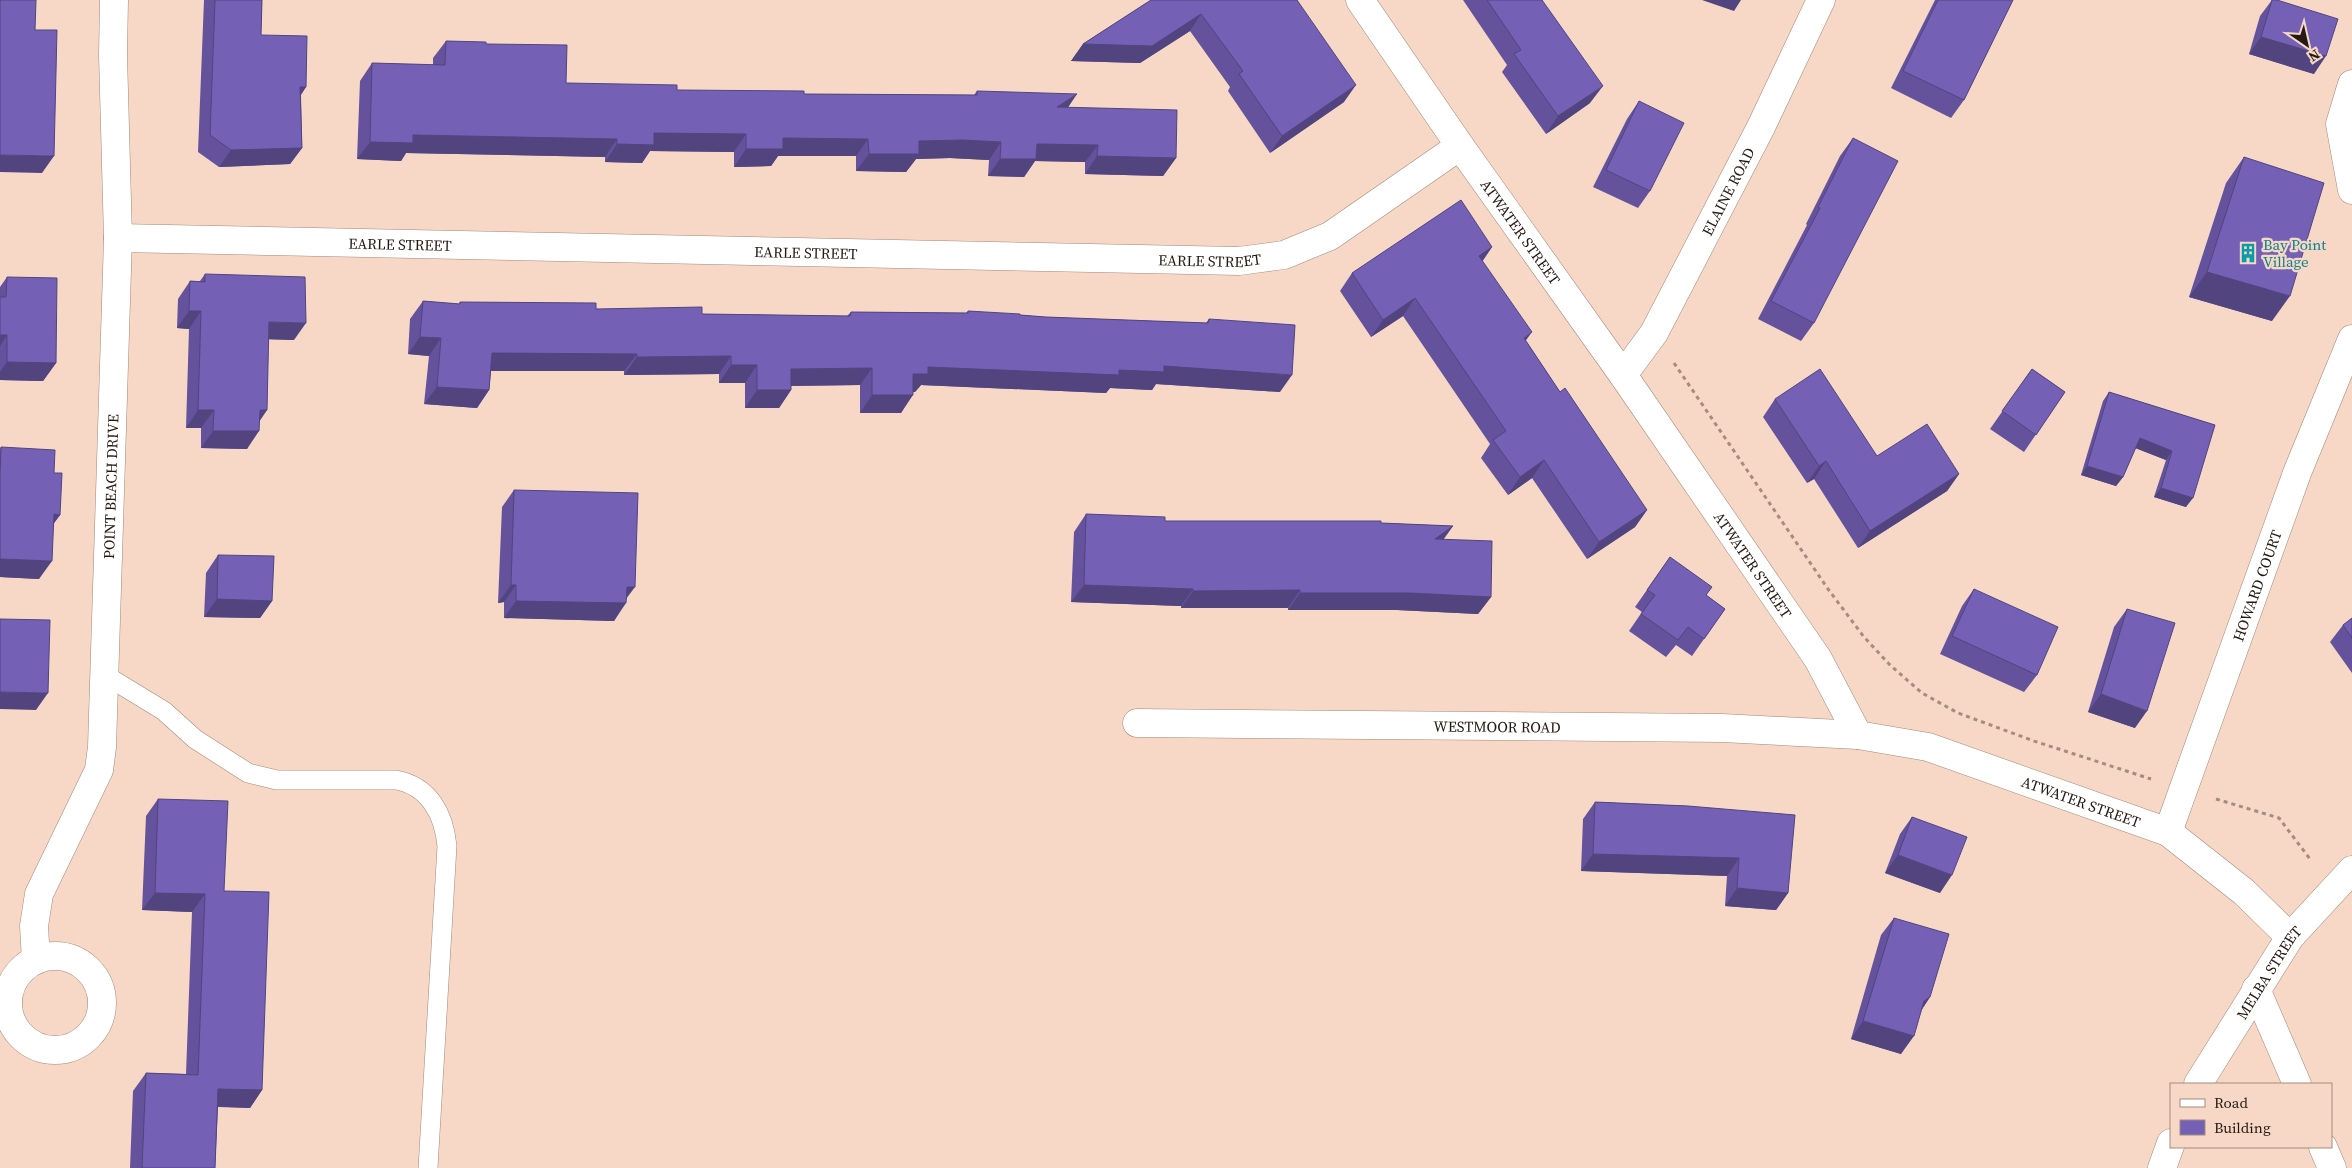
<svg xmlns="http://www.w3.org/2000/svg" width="2352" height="1168" viewBox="0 0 2352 1168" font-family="'Source Serif 4',serif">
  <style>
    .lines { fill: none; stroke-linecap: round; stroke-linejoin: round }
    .lane-casing { stroke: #a48777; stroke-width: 20 }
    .street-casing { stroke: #a48777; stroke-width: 29 }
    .secondary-casing { stroke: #a48777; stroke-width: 29 }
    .path { stroke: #a48d7f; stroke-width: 3; stroke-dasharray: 4 4; stroke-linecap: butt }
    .lane { stroke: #fff; stroke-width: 19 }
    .street { stroke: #fff; stroke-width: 28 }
    .secondary { stroke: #fff; stroke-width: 28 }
    .wall { fill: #64539c }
    .shaded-wall { fill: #51447f }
    .building { fill: #7461b5; stroke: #51447f }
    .labels { text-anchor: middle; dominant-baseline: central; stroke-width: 4.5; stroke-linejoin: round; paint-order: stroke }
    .street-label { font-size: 15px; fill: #251a13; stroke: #f7d8c6 }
    .culture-label { font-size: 15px; fill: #0d838f; stroke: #f7d8c6; text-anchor: start }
  </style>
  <rect width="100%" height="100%" fill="#f7d8c6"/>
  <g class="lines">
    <defs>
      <path id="lane" d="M 105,675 L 164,711 L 195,739 L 248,773 L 277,780 L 396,780 C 429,786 444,814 447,846 L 428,1168"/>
      <g id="street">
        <path id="s1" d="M 1360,0 L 1460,146 L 1623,375 L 1818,659 L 1858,735 L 1928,747 L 2168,832 L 2244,892 L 2290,937"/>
        <path d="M 2352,84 L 2340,124 L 2352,190"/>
        <path id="s2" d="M 118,238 L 1239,261 L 1284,255 L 1330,236 L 1460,146"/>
        <path id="s3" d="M 1623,375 L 1654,333 L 1761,127 L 1821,0"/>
        <path id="s4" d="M 1137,723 L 1722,728 L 1858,735"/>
        <path id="s5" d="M 2168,832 L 2297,473 L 2352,339"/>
        <circle cx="55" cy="1003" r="47"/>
        <path id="s6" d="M 36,960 L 34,926 L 39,894 L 99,770 L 102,747 L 118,238 L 113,55 L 114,0"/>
        <path d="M 2256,989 L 2297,1084"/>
        <path d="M 2323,1147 L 2332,1168"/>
      </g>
      <g id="secondary">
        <path id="s7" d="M 2198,1084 L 2290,937 L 2352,870"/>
        <path d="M 2162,1168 L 2171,1143"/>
      </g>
    </defs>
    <use href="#lane" class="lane-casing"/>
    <use href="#street" class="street-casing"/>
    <use href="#secondary" class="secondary-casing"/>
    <path class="path" d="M 1674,363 L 1828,589 L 1864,637 L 1890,665 L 1922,693 L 1958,713 L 2034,741 L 2151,779
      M 2216,799 L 2279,818 L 2310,859"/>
    <use href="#lane" class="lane"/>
    <use href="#street" class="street"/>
    <use href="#secondary" class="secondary"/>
  </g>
  <path class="wall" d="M 204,0 L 262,0 L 261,35 L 306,87 L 301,95 L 302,148 L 290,164 L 219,167 L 198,152 Z
    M 1151,0 L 1297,0 L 1344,102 L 1270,153 L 1228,91 L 1230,87 L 1190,31 L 1140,63 L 1071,61 L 1083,44 Z
    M 1463,0 L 1542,0 L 1590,103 L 1546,134 L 1502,72 L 1507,65 Z
    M 1935,0 L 2013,0 L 1964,100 L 1951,118 L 1891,88 Z
    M 2272,0 L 2277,0 L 2314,74 L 2249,54 L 2260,16 Z
    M 446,41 L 486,44 L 566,83 L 677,90 L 804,94 L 974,95 L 977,91 L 1068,107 L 1176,158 L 1163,176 L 1085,174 L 1085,162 L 1035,161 L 1024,177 L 988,176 L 989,160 L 950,158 L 916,159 L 906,172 L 856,171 L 856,156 L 778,156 L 771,166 L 734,167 L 734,152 L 650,151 L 642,163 L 605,162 L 605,157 L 406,153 L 401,161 L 357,159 L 360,81 L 372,63 L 433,65 L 433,58 Z
    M 1639,101 L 1650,191 L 1638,208 L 1593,187 L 1627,119 Z
    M 1853,138 L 1814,323 L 1801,341 L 1758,319 L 1807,225 L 1806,224 L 1840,156 Z
    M 2244,157 L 2272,321 L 2189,297 L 2226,183 Z
    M 1492,247 L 1482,261 L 1526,341 L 1560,392 L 1647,510 L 1635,527 L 1587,559 L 1532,478 L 1508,495 L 1481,458 L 1490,444 L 1403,316 L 1371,337 L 1340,291 L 1352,273 Z
    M 205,274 L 294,340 L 268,339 L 267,410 L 259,421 L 247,449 L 201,448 L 201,428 L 186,428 L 189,329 L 177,328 L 178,299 L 190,281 L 200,281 Z
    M 7,277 L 56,363 L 43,381 L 0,380 L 0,287 Z
    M 423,301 L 459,304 L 460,302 L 702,314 L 847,316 L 851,312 L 966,313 L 968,311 L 1046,317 L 1206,323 L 1209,319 L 1280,392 L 1156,384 L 1152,390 L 1110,388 L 1106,393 L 921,385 L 915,392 L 913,392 L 901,413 L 860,413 L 860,385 L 791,386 L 791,390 L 779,408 L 745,408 L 745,383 L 719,383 L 719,374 L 624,375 L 624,371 L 491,371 L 489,390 L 477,408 L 424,404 L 429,356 L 408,354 L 410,319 Z
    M 2032,369 L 2065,392 L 2024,452 L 1990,429 Z
    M 2109,392 L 2215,425 L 2186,507 L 2154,497 L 2166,460 L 2135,448 L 2123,477 L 2116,486 L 2081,475 L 2103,401 Z
    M 1775,399 L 1877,456 L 1959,474 L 1947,491 L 1858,548 L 1814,479 L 1807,483 L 1763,417 Z
    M 1,447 L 54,473 L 60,515 L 53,524 L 39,579 L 0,577 L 0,449 Z
    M 514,490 L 627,598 L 614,621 L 504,618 L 504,602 L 498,603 L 502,507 Z
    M 1086,514 L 1165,521 L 1381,523 L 1453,526 L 1443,539 L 1491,597 L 1478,614 L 1397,610 L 1288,610 L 1288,608 L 1181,608 L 1181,606 L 1071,602 L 1074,532 Z
    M 218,555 L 272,601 L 260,618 L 204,617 L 206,573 Z
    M 1670,557 L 1706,595 L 1725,609 L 1692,656 L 1676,645 L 1666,657 L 1629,631 L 1642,612 L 1635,607 Z
    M 1974,589 L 2037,675 L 2024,692 L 1940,654 L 1962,606 Z
    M 2127,609 L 2135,728 L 2088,712 L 2114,627 Z
    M 2352,618 L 2352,673 L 2330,642 L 2343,625 Z
    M 158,799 L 224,891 L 262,1090 L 250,1108 L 218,1107 L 215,1168 L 130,1168 L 133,1091 L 146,1073 L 186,1074 L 192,912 L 142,910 L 146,816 Z
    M 1595,802 L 1688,806 L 1788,893 L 1776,910 L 1725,906 L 1727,876 L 1581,871 L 1583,819 Z
    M 1912,817 L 1940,893 L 1885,873 L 1900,834 Z
    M 1894,918 L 1930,997 L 1921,1011 L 1901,1054 L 1851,1039 L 1881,935 Z"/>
  <path class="shaded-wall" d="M 1702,0 L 1741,0 L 1734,11 Z
    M 1201,14 L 1190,31 L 1140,63 L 1071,61 L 1083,44 Z
    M 2261,37 L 2326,56 L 2314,74 L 2249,54 Z
    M 1356,85 L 1344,102 L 1270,153 L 1282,136 Z
    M 1603,86 L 1590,103 L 1546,134 L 1558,116 Z
    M 300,87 L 306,87 L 294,104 Z
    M 1077,94 L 1065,112 L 1057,107 Z
    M 654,133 L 746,134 L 734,152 L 650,151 L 642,163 L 605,162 L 617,144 Z
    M 413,135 L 617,139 L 605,157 L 406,153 L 401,161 L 357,159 L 370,142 Z
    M 783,138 L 868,139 L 856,156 L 778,156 L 771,166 L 734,167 L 746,149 Z
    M 963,140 L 1001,142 L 989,160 L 950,158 L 916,159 L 906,172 L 856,171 L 869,154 L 919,141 Z
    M 1037,144 L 1098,145 L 1085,162 L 1035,161 L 1024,177 L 988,176 L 1000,159 Z
    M 302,148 L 290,164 L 219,167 L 231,150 Z
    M 0,155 L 54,156 L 42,173 L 0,172 Z
    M 1097,156 L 1176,158 L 1163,176 L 1085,174 Z
    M 1492,247 L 1480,265 L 1479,256 Z
    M 2207,272 L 2290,296 L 2272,321 L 2189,297 Z
    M 1415,298 L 1403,316 L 1371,337 L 1383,320 Z
    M 189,311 L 201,311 L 189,329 L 177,328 Z
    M 269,322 L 306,323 L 294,340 L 257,339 Z
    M 1532,332 L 1519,350 L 1524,338 Z
    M 0,335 L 7,335 L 0,346 Z
    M 420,337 L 441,338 L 429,356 L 408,354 Z
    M 492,353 L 637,354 L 624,371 L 480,371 Z
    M 731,356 L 719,374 L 624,375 L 637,357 Z
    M 7,362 L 56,363 L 43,381 L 0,380 L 0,372 Z
    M 731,365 L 757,365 L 745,383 L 719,383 Z
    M 1164,366 L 1292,375 L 1280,392 L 1156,384 L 1152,390 L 1110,388 L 1106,393 L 921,385 L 915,392 L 901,391 L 913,374 L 928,367 L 1119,370 Z
    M 872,368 L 860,385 L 779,386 L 791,369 Z
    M 437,387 L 489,390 L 477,408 L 424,404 Z
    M 757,390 L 791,390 L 779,408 L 745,408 Z
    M 872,395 L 913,395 L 901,413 L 860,413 Z
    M 198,410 L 214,410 L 201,428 L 186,428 Z
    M 260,410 L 267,410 L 255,428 Z
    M 213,431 L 259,431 L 247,449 L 201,448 Z
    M 2140,438 L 2172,451 L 2166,460 L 2133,447 Z
    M 1544,460 L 1532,478 L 1508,495 L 1520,477 Z
    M 1826,461 L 1814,479 L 1807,483 L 1819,466 Z
    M 2087,466 L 2123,477 L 2116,486 L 2081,475 Z
    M 1959,474 L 1947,491 L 1858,548 L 1870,531 Z
    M 2161,488 L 2193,498 L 2186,507 L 2154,497 Z
    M 1647,510 L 1635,527 L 1587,559 L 1599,542 Z
    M 54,514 L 60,515 L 47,533 Z
    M 1453,526 L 1441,543 L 1435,539 Z
    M 0,559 L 52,561 L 39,579 L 0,577 Z
    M 511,585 L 516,585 L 504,602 L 498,603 Z
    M 1084,585 L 1193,589 L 1181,606 L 1071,602 Z
    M 627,587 L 635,587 L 623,603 L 626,603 L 614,621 L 504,618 L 516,601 Z
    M 1300,590 L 1288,608 L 1181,608 L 1193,591 Z
    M 1300,593 L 1410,593 L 1491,597 L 1478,614 L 1397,610 L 1288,610 Z
    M 217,599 L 272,601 L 260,618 L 204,617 Z
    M 0,692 L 48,693 L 36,710 L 0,709 Z
    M 2101,694 L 2147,711 L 2135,728 L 2088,712 Z
    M 1593,854 L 1739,858 L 1727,876 L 1581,871 Z
    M 1898,855 L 1952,875 L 1940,893 L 1885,873 Z
    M 1737,888 L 1788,893 L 1776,910 L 1725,906 Z
    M 155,893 L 205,894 L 192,912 L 142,910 Z
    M 1930,997 L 1918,1015 L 1924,1001 Z
    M 1863,1021 L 1914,1036 L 1901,1054 L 1851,1039 Z
    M 218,1089 L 262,1090 L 250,1108 L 206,1106 Z"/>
  <path class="building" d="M 0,0 L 36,0 L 35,30 L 57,30 L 54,156 L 0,155 Z
    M 215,0 L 262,0 L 261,35 L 307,36 L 306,87 L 300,87 L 302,148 L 231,150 L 210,135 Z
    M 1151,0 L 1297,0 L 1356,85 L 1282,136 L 1239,74 L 1243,71 L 1201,14 L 1152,46 L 1083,44 Z
    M 1487,0 L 1542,0 L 1603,86 L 1558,116 L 1514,54 L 1521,50 Z
    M 1938,0 L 2013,0 L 1964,100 L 1903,71 Z
    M 2272,0 L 2277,0 L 2338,19 L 2326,56 L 2261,37 Z
    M 446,41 L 486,42 L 486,44 L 567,45 L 566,83 L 677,85 L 677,90 L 804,91 L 804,94 L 977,95 L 977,91 L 1077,94 L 1057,107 L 1177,110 L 1176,158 L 1097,156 L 1098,145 L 1037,144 L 1036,159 L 1000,159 L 1001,142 L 963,140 L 919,141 L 919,154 L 869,154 L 868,139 L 783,138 L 783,149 L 746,149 L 746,134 L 654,133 L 654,145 L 617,144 L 617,139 L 413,135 L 413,143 L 370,142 L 372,63 L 445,65 Z
    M 1639,101 L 1684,123 L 1650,191 L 1606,170 Z
    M 1853,138 L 1898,161 L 1814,323 L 1771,301 L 1820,208 L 1818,207 Z
    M 2244,157 L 2324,183 L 2290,296 L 2207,272 Z
    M 1461,200 L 1492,247 L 1479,256 L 1532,332 L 1524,338 L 1560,392 L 1565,388 L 1647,510 L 1599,542 L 1544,460 L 1520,477 L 1493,440 L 1506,431 L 1415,298 L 1383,320 L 1352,273 Z
    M 205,274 L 305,277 L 306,323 L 269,322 L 267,410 L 260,410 L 259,431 L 213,431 L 214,410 L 198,410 L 201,311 L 189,311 L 190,281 L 205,282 Z
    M 7,277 L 57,278 L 56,363 L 7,362 L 7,335 L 0,335 L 0,297 L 6,297 Z
    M 423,301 L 460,304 L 460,302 L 596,303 L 596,309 L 702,307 L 702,314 L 850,316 L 851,312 L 968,313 L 968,311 L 1020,314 L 1020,315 L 1046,317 L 1208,323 L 1209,319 L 1295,325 L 1292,375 L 1164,366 L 1164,372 L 1119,370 L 1119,375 L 928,367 L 928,374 L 913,374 L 913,395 L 872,395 L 872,368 L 791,369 L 791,390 L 757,390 L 757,365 L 731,365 L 731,356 L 637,357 L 637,354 L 492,353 L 489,390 L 437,387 L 441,338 L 420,337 Z
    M 1820,369 L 1877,456 L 1927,424 L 1959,474 L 1870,531 L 1826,461 L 1819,466 L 1775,399 Z
    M 2032,369 L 2065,392 L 2036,435 L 2002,411 Z
    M 2109,392 L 2215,425 L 2193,498 L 2161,488 L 2172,451 L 2140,438 L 2123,477 L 2087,466 Z
    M 1,447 L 55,450 L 54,473 L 62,473 L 60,515 L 54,514 L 52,561 L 0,559 L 0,475 Z
    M 514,490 L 638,493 L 635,587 L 627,587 L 626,603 L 516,601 L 516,585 L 511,585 Z
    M 1086,514 L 1165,517 L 1165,521 L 1381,521 L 1381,523 L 1453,526 L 1435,539 L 1492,541 L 1491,597 L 1410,593 L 1300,593 L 1300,590 L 1193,591 L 1193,589 L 1084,585 Z
    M 218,555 L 274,556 L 272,601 L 217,599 Z
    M 1670,557 L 1712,587 L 1706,595 L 1725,609 L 1704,639 L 1688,627 L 1678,640 L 1641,614 L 1655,595 L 1647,590 Z
    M 1974,589 L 2058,627 L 2037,675 L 1952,636 Z
    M 2127,609 L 2175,623 L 2147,711 L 2101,694 Z
    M 2352,618 L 2352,638 L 2343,625 Z
    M 0,619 L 50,620 L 48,693 L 0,692 Z
    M 158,799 L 228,801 L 224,891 L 269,892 L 262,1090 L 218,1089 L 215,1168 L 142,1168 L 146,1073 L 198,1075 L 205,894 L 155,893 Z
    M 1595,802 L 1688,806 L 1795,815 L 1788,893 L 1737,888 L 1739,858 L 1593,854 Z
    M 1912,817 L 1967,837 L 1952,875 L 1898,855 Z
    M 1894,918 L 1949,934 L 1930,997 L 1924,1001 L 1914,1036 L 1863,1021 Z"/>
  <defs>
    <symbol id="building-bare" viewBox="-9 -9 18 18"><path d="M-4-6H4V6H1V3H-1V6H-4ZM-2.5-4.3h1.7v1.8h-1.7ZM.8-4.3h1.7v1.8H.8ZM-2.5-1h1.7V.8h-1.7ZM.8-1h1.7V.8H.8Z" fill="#0f9aa8" stroke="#f7d8c6" stroke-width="2.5" paint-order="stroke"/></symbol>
  </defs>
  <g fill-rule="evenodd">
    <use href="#building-bare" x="2234" y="239" width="28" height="28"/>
  </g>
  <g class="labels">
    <g class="street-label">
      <text stroke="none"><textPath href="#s3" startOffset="212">ELAINE ROAD</textPath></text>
      <text stroke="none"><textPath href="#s1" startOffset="282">ATWATER STREET</textPath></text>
      <text stroke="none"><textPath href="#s2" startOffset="282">EARLE STREET</textPath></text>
      <text stroke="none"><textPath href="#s2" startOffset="688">EARLE STREET</textPath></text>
      <text stroke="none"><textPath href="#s2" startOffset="1092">EARLE STREET</textPath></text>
      <text stroke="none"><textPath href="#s6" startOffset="488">POINT BEACH DRIVE</textPath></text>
      <text stroke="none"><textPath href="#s1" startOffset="688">ATWATER STREET</textPath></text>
      <text stroke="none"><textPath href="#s5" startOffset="262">HOWARD COURT</textPath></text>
      <text stroke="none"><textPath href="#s4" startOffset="360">WESTMOOR ROAD</textPath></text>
      <text stroke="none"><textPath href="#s1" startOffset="1122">ATWATER STREET</textPath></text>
      <text stroke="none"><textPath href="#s7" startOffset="132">MELBA STREET</textPath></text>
    </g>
    <g class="culture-label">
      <text x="2263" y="244">Bay Point<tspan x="2263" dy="17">Village</tspan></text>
    </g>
  </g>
  <rect x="2170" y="1083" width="162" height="65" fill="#f7d8c6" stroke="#a38c7e"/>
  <rect x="2180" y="1099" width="25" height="8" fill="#ffffff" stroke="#a38c7e"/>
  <text x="2214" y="1108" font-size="15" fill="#251a13">Road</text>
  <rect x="2180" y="1120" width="25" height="15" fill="#7461b5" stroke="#a38c7e"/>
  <text x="2214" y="1133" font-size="15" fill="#251a13">Building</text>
  <g transform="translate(2307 45) rotate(146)" stroke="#f7d8c6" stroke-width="4" paint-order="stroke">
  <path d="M0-4L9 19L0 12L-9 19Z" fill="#251a13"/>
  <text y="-8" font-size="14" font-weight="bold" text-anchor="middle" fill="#251a13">N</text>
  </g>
</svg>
